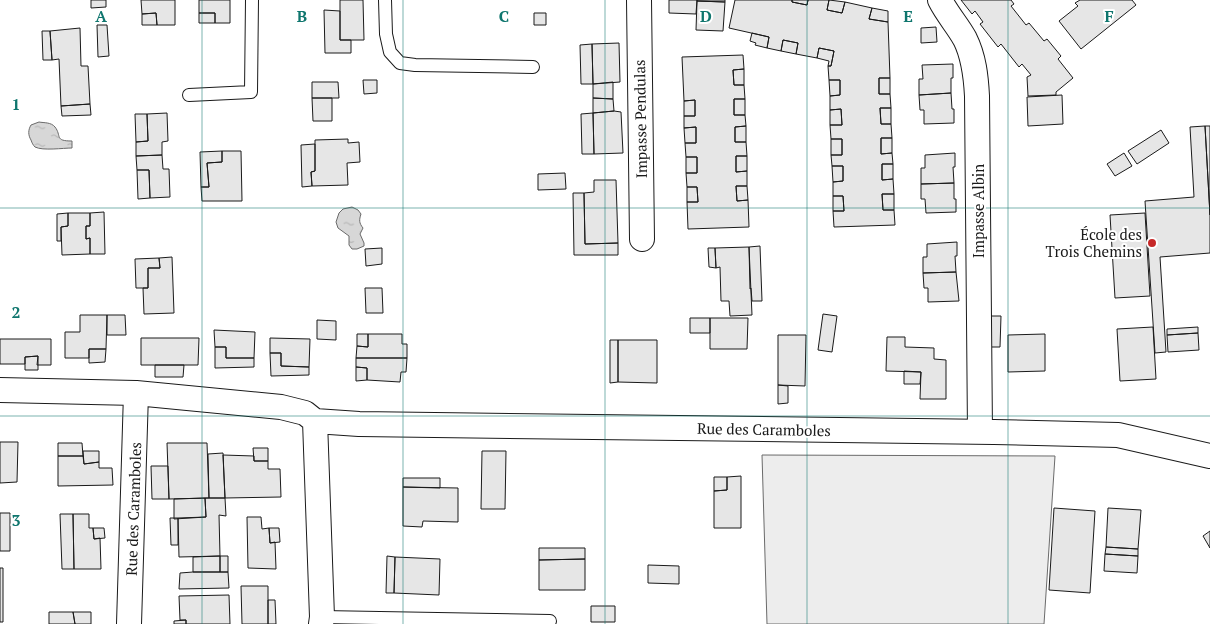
<svg xmlns="http://www.w3.org/2000/svg" width="1210" height="624" viewBox="0 0 1210 624" font-family="'PT Serif',serif">
  <style>
    .built { fill: #ededed; stroke: #6a6a6a }
    .water { fill: url(#water-ripples); stroke: #6a6a6a }
    .building { fill: #e6e6e6; stroke: #1a1a1a }
    .lines { fill: none; stroke-linecap: round; stroke-linejoin: round }
    .lane-casing { stroke: #1a1a1a; stroke-width: 14 }
    .street-casing { stroke: #1a1a1a; stroke-width: 26 }
    .lane { stroke: #fff; stroke-width: 12 }
    .street { stroke: #fff; stroke-width: 24 }
    .grid { fill: none; stroke: #0f766e; stroke-width: 1; stroke-opacity: 0.55 }
    .poi-dot { fill: #c62828; stroke: #fff; stroke-width: 2 }
    .labels { text-anchor: middle; dominant-baseline: central; stroke-width: 4; stroke-linejoin: round; paint-order: stroke }
    .street-label { font-size: 15px; fill: #1a1a1a; stroke: #fff }
    .poi-label { font-size: 15px; fill: #1a1a1a; stroke: #fff; text-anchor: end }
    .grid-label { font-size: 16px; text-anchor: middle; font-weight: bold; fill: #0f766e; stroke: #fff; stroke-width: 4; stroke-linejoin: round; paint-order: stroke }
  </style>
  <defs>
    <pattern id="water-ripples" width="26" height="14" patternUnits="userSpaceOnUse" patternTransform="scale(1.25)"><rect width="26" height="14" fill="#d7d7d7"/><path d="M2 4q2-2 4 0t4 0M15 11q2-2 4 0t4 0" fill="none" stroke="#b8b8b8"/></pattern>
  </defs>
  <rect width="100%" height="100%" fill="#fff"/>
  <path class="built" d="M 762,455 L 1055,456 L 1044,624 L 767,624 Z"/>
  <path class="water" d="M 39,122 C 44,123 51,122 55,127 C 62,136 54,141 72,141 L 72,148 C 63,148 43,151 35,147 C 33,145 32,143 31,140 C 28,135 28,130 31,125 Z
    M 352,207 L 358,210 L 361,214 C 359,220 359,223 363,228 L 360,234 L 364,243 L 364,246 L 357,249 L 352,249 L 349,245 L 349,236 L 338,228 L 336,222 L 339,213 L 343,209 Z"/>
  <path class="building" d="M 91,0 L 106,0 L 106,7 L 91,8 Z
    M 141,0 L 175,0 L 175,25 L 157,25 L 156,13 L 142,14 Z
    M 199,0 L 230,0 L 230,23 L 215,23 L 215,13 L 199,13 Z
    M 340,0 L 363,0 L 364,40 L 340,40 Z
    M 669,0 L 697,0 L 696,14 L 669,13 Z
    M 697,0 L 725,0 L 725,2 L 697,1 Z
    M 735,0 L 792,0 L 792,2 L 807,5 L 808,0 L 829,0 L 827,10 L 842,13 L 845,2 L 872,8 L 869,19 L 888,22 L 890,78 L 879,78 L 879,94 L 890,94 L 891,108 L 880,108 L 881,124 L 891,124 L 892,138 L 881,138 L 881,154 L 892,153 L 893,164 L 882,164 L 882,180 L 893,179 L 894,194 L 882,194 L 883,210 L 894,210 L 895,225 L 834,227 L 833,211 L 844,211 L 843,196 L 833,196 L 833,182 L 843,181 L 843,166 L 832,166 L 831,155 L 842,155 L 842,139 L 831,139 L 830,125 L 842,125 L 841,109 L 830,110 L 830,96 L 840,95 L 840,80 L 829,80 L 828,66 L 831,66 L 834,51 L 819,48 L 817,58 L 796,54 L 798,43 L 783,40 L 781,51 L 767,48 L 769,37 L 729,28 Z
    M 792,0 L 808,0 L 807,5 L 792,2 Z
    M 829,0 L 845,2 L 842,13 L 827,10 Z
    M 961,0 L 1011,0 L 1014,4 L 1011,6 L 1026,25 L 1029,23 L 1044,41 L 1047,39 L 1061,56 L 1058,59 L 1073,78 L 1056,92 L 1056,95 L 1028,96 L 1027,77 L 1031,75 L 1022,64 L 1019,67 L 1001,44 L 998,47 L 980,24 L 983,22 L 975,11 L 972,14 Z
    M 1080,0 L 1132,0 L 1136,5 L 1081,49 L 1059,21 L 1078,6 L 1075,3 Z
    M 697,1 L 725,2 L 723,31 L 696,30 Z
    M 872,8 L 888,11 L 888,22 L 869,19 Z
    M 324,10 L 340,11 L 340,40 L 351,40 L 351,53 L 325,53 Z
    M 156,13 L 157,25 L 142,25 L 142,14 Z
    M 199,13 L 215,13 L 215,23 L 199,23 Z
    M 534,13 L 546,13 L 546,25 L 534,25 Z
    M 97,25 L 107,25 L 109,56 L 98,57 Z
    M 936,27 L 937,42 L 921,43 L 921,28 Z
    M 80,28 L 81,66 L 88,66 L 90,104 L 61,106 L 59,59 L 52,60 L 50,31 Z
    M 42,31 L 50,31 L 52,60 L 43,60 Z
    M 752,33 L 769,37 L 767,48 L 755,45 L 756,43 L 750,41 Z
    M 783,40 L 798,43 L 796,54 L 781,51 Z
    M 619,43 L 620,82 L 593,84 L 592,44 Z
    M 592,44 L 593,84 L 581,84 L 580,45 Z
    M 819,48 L 834,51 L 831,66 L 828,66 L 829,61 L 817,58 Z
    M 743,55 L 744,69 L 733,70 L 734,85 L 744,85 L 745,99 L 734,99 L 734,115 L 745,115 L 746,126 L 735,127 L 735,142 L 746,142 L 747,156 L 736,156 L 736,172 L 747,171 L 747,186 L 736,186 L 737,201 L 748,200 L 749,227 L 688,229 L 687,202 L 698,202 L 697,187 L 687,187 L 686,173 L 697,173 L 697,157 L 686,157 L 685,143 L 696,143 L 696,127 L 684,128 L 684,116 L 695,116 L 695,100 L 684,101 L 682,57 Z
    M 953,64 L 953,78 L 951,78 L 951,93 L 919,95 L 919,79 L 923,79 L 922,65 Z
    M 744,69 L 744,85 L 734,85 L 733,70 Z
    M 879,78 L 890,78 L 890,94 L 879,94 Z
    M 363,80 L 377,80 L 377,93 L 364,94 Z
    M 829,80 L 840,80 L 840,95 L 830,96 Z
    M 312,82 L 338,82 L 339,98 L 312,98 Z
    M 613,82 L 613,99 L 593,98 L 593,84 Z
    M 951,93 L 952,109 L 954,109 L 954,123 L 924,124 L 924,110 L 920,110 L 919,95 Z
    M 1062,95 L 1063,124 L 1028,126 L 1027,97 Z
    M 312,98 L 332,98 L 332,121 L 313,121 Z
    M 593,98 L 613,99 L 614,111 L 593,113 Z
    M 734,99 L 745,99 L 745,115 L 734,115 Z
    M 695,100 L 695,116 L 684,116 L 684,101 Z
    M 90,104 L 91,115 L 62,116 L 61,106 Z
    M 880,108 L 891,108 L 891,124 L 881,124 Z
    M 841,109 L 842,125 L 830,125 L 830,110 Z
    M 614,111 L 621,112 L 623,153 L 594,154 L 593,113 Z
    M 167,113 L 168,141 L 162,142 L 162,155 L 136,156 L 136,142 L 148,141 L 147,114 Z
    M 593,113 L 594,154 L 582,154 L 581,114 Z
    M 135,114 L 147,114 L 148,141 L 136,142 Z
    M 746,126 L 746,142 L 735,142 L 735,127 Z
    M 1205,126 L 1210,126 L 1210,215 Z
    M 1205,126 L 1210,215 L 1210,253 L 1160,257 L 1166,352 L 1155,353 L 1145,201 L 1194,197 L 1190,127 Z
    M 696,127 L 696,143 L 685,143 L 684,128 Z
    M 1161,130 L 1169,143 L 1137,164 L 1128,151 Z
    M 881,138 L 892,138 L 892,153 L 881,154 Z
    M 348,139 L 348,143 L 359,142 L 360,162 L 347,163 L 348,185 L 312,186 L 311,172 L 315,171 L 315,140 Z
    M 831,139 L 842,139 L 842,155 L 831,155 Z
    M 315,144 L 315,171 L 311,172 L 312,186 L 302,187 L 301,145 Z
    M 222,151 L 222,162 L 207,163 L 209,187 L 201,187 L 200,152 Z
    M 222,151 L 241,151 L 242,201 L 202,201 L 201,187 L 209,187 L 207,163 L 222,162 Z
    M 955,153 L 955,167 L 953,167 L 954,183 L 921,184 L 921,168 L 925,168 L 925,155 Z
    M 1124,153 L 1132,166 L 1115,176 L 1107,164 Z
    M 162,155 L 163,169 L 169,169 L 170,197 L 150,198 L 149,170 L 137,170 L 136,156 Z
    M 736,156 L 747,156 L 747,171 L 736,172 Z
    M 686,157 L 697,157 L 697,173 L 686,173 Z
    M 882,164 L 893,164 L 893,179 L 882,180 Z
    M 832,166 L 843,166 L 843,181 L 833,182 Z
    M 137,170 L 149,170 L 150,198 L 138,199 Z
    M 565,173 L 566,189 L 538,190 L 538,174 Z
    M 594,180 L 616,180 L 618,243 L 585,244 L 584,193 L 594,192 Z
    M 954,183 L 954,199 L 956,199 L 956,212 L 926,213 L 925,199 L 921,199 L 921,184 Z
    M 736,186 L 747,186 L 748,200 L 737,201 Z
    M 687,187 L 697,187 L 698,202 L 687,202 Z
    M 573,193 L 584,193 L 585,244 L 618,243 L 618,255 L 574,255 Z
    M 882,194 L 894,194 L 894,210 L 883,210 Z
    M 833,196 L 843,196 L 844,211 L 833,211 Z
    M 104,212 L 105,254 L 90,254 L 90,238 L 86,239 L 86,226 L 90,226 L 90,213 Z
    M 68,213 L 90,213 L 90,226 L 86,226 L 86,239 L 90,238 L 90,254 L 62,255 L 61,227 L 68,226 Z
    M 68,213 L 68,226 L 61,227 L 61,241 L 57,241 L 57,214 Z
    M 1145,213 L 1150,296 L 1115,298 L 1110,215 Z
    M 957,242 L 957,256 L 955,256 L 956,272 L 923,273 L 923,257 L 927,257 L 927,244 Z
    M 760,246 L 762,301 L 752,301 L 751,288 L 750,289 L 749,247 Z
    M 749,247 L 752,315 L 730,316 L 729,301 L 721,301 L 720,267 L 716,268 L 715,248 Z
    M 382,248 L 382,264 L 366,266 L 365,249 Z
    M 708,248 L 715,248 L 716,268 L 709,267 Z
    M 172,257 L 174,313 L 144,314 L 143,288 L 148,288 L 148,268 L 160,268 L 159,258 Z
    M 159,258 L 160,268 L 148,268 L 148,288 L 136,288 L 135,259 Z
    M 956,272 L 959,301 L 928,302 L 928,288 L 924,288 L 923,273 Z
    M 365,288 L 382,288 L 383,313 L 366,313 Z
    M 823,314 L 837,316 L 832,352 L 818,350 Z
    M 80,315 L 107,315 L 106,349 L 89,349 L 89,358 L 65,358 L 65,332 L 80,332 Z
    M 107,315 L 125,315 L 126,335 L 107,335 Z
    M 989,316 L 1001,316 L 1000,347 L 989,347 Z
    M 690,318 L 710,318 L 710,333 L 690,333 Z
    M 710,318 L 748,318 L 747,349 L 710,349 Z
    M 317,320 L 336,321 L 336,340 L 317,339 Z
    M 1153,327 L 1156,379 L 1120,381 L 1117,329 Z
    M 1198,327 L 1198,333 L 1167,335 L 1167,329 Z
    M 214,330 L 255,332 L 254,358 L 226,358 L 226,347 L 215,347 Z
    M 1198,333 L 1199,350 L 1168,352 L 1167,335 Z
    M 357,334 L 368,334 L 368,347 L 357,346 Z
    M 368,334 L 402,334 L 402,344 L 407,344 L 407,358 L 356,358 L 357,346 L 368,347 Z
    M 1045,334 L 1045,371 L 1008,372 L 1008,335 Z
    M 778,335 L 806,335 L 805,386 L 778,385 Z
    M 887,337 L 905,337 L 905,347 L 934,348 L 934,359 L 946,360 L 946,399 L 920,399 L 921,372 L 886,371 Z
    M 141,338 L 199,338 L 198,365 L 141,365 Z
    M 270,338 L 310,339 L 309,367 L 281,366 L 281,353 L 270,353 Z
    M 0,339 L 51,339 L 51,365 L 37,365 L 38,356 L 25,357 L 25,364 L 0,364 Z
    M 610,340 L 618,340 L 618,382 L 610,383 Z
    M 618,340 L 657,340 L 657,383 L 618,382 Z
    M 215,347 L 226,347 L 226,358 L 254,358 L 254,367 L 215,368 Z
    M 89,349 L 106,349 L 105,362 L 89,363 Z
    M 270,353 L 281,353 L 281,366 L 309,367 L 309,375 L 271,376 Z
    M 38,356 L 38,370 L 25,370 L 25,357 Z
    M 356,358 L 407,358 L 406,372 L 401,372 L 400,382 L 367,380 L 367,368 L 356,367 Z
    M 155,365 L 184,365 L 183,377 L 155,377 Z
    M 356,367 L 367,368 L 367,380 L 356,381 Z
    M 904,371 L 921,372 L 920,384 L 904,384 Z
    M 778,385 L 788,386 L 788,403 L 778,404 Z
    M 0,442 L 18,442 L 17,482 L 0,483 Z
    M 58,443 L 82,443 L 83,456 L 58,456 Z
    M 167,443 L 207,443 L 209,498 L 169,499 Z
    M 253,448 L 268,448 L 268,461 L 254,461 Z
    M 83,451 L 99,451 L 99,462 L 84,464 Z
    M 482,451 L 506,451 L 505,509 L 481,509 Z
    M 223,453 L 225,498 L 209,498 L 208,454 Z
    M 223,455 L 254,456 L 254,461 L 268,461 L 268,469 L 280,469 L 281,497 L 225,498 Z
    M 58,456 L 83,456 L 84,464 L 99,462 L 99,468 L 112,468 L 113,485 L 58,486 Z
    M 151,466 L 168,466 L 169,499 L 152,499 Z
    M 741,476 L 741,528 L 714,528 L 714,491 L 727,490 L 727,477 Z
    M 714,477 L 727,477 L 727,490 L 714,491 Z
    M 403,478 L 440,478 L 440,488 L 403,487 Z
    M 403,487 L 458,488 L 458,522 L 423,521 L 422,527 L 403,526 Z
    M 205,498 L 225,498 L 226,516 L 219,515 L 220,556 L 179,557 L 178,518 L 206,517 Z
    M 205,498 L 206,517 L 174,519 L 174,499 Z
    M 1054,508 L 1095,511 L 1090,593 L 1049,590 Z
    M 1108,508 L 1141,510 L 1138,549 L 1106,547 Z
    M 0,513 L 10,513 L 10,551 L 0,551 Z
    M 60,514 L 73,514 L 74,569 L 62,569 Z
    M 73,514 L 89,514 L 89,528 L 93,528 L 94,539 L 100,538 L 101,569 L 74,569 Z
    M 247,517 L 261,517 L 262,529 L 269,528 L 270,543 L 275,542 L 276,569 L 248,568 Z
    M 170,518 L 178,518 L 178,545 L 171,545 Z
    M 93,528 L 104,528 L 105,538 L 94,539 Z
    M 269,528 L 279,528 L 280,542 L 270,543 Z
    M 1210,531 L 1210,548 L 1203,536 Z
    M 1106,547 L 1138,549 L 1138,556 L 1105,554 Z
    M 539,548 L 585,548 L 585,559 L 539,560 Z
    M 1105,554 L 1138,556 L 1137,573 L 1104,571 Z
    M 220,556 L 228,556 L 228,572 L 220,572 Z
    M 220,556 L 220,572 L 193,572 L 193,557 Z
    M 387,556 L 395,557 L 394,593 L 386,593 Z
    M 395,557 L 440,559 L 439,595 L 394,593 Z
    M 585,559 L 585,590 L 539,590 L 539,560 Z
    M 648,565 L 679,566 L 679,584 L 648,583 Z
    M 0,568 L 3,568 L 3,622 L 0,622 Z
    M 193,572 L 228,572 L 229,588 L 179,589 L 180,573 Z
    M 241,586 L 268,586 L 268,624 L 242,624 Z
    M 229,595 L 230,624 L 186,624 L 186,620 L 180,620 L 179,596 Z
    M 268,600 L 275,600 L 276,624 L 268,624 Z
    M 591,606 L 615,606 L 615,622 L 591,622 Z
    M 49,612 L 73,612 L 75,624 L 49,624 Z
    M 73,612 L 91,612 L 91,624 L 75,624 Z
    M 186,620 L 186,624 L 174,624 L 174,621 Z"/>
  <g class="lines">
    <defs>
      <path id="lane" d="M 385,0 L 386,34 L 390,52 L 400,63 L 415,65 L 533,67
        M 189,95 L 251,92 L 252,0
        M 322,617 L 550,621"/>
      <path id="street" d="M 639,0 L 642,239
        M 940,0 C 947,14 958,26 965,39 C 974,57 976,77 977,96 L 980,432
        M 0,390 L 136,393 L 281,407 L 305,413 L 315,421 L 359,424 L 994,432 L 1118,435 L 1210,456
        M 315,421 L 322,617 L 321,624
        M 129,624 L 136,393"/>
    </defs>
    <use href="#lane" class="lane-casing"/>
    <use href="#street" class="street-casing"/>
    <use href="#lane" class="lane"/>
    <use href="#street" class="street"/>
  </g>
  <path class="grid" d="M 202,0 L 202,624M 403,0 L 403,624M 605,0 L 605,624M 807,0 L 807,624M 1008,0 L 1008,624M 0,208 L 1210,208M 0,416 L 1210,416"/>
  <circle class="poi-dot" cx="1152" cy="243" r="5"/>
  <g class="labels">
    <g class="street-label">
      <text transform="translate(640 119) rotate(-91)">Impasse Pendulas</text>
      <text transform="translate(978 211) rotate(-90)">Impasse Albin</text>
      <text transform="translate(764 429) rotate(1)">Rue des Caramboles</text>
      <text transform="translate(133 509) rotate(-88)">Rue des Caramboles</text>
    </g>
    <g class="poi-label">
      <text x="1142" y="234">École des<tspan x="1142" dy="17">Trois Chemins</tspan></text>
    </g>
  </g>
  <g class="grid-label">
    <text x="101" y="22">A</text>
    <text x="302" y="22">B</text>
    <text x="504" y="22">C</text>
    <text x="706" y="22">D</text>
    <text x="908" y="22">E</text>
    <text x="1109" y="22">F</text>
    <text x="16" y="110">1</text>
    <text x="16" y="318">2</text>
    <text x="16" y="526">3</text>
  </g>
</svg>
